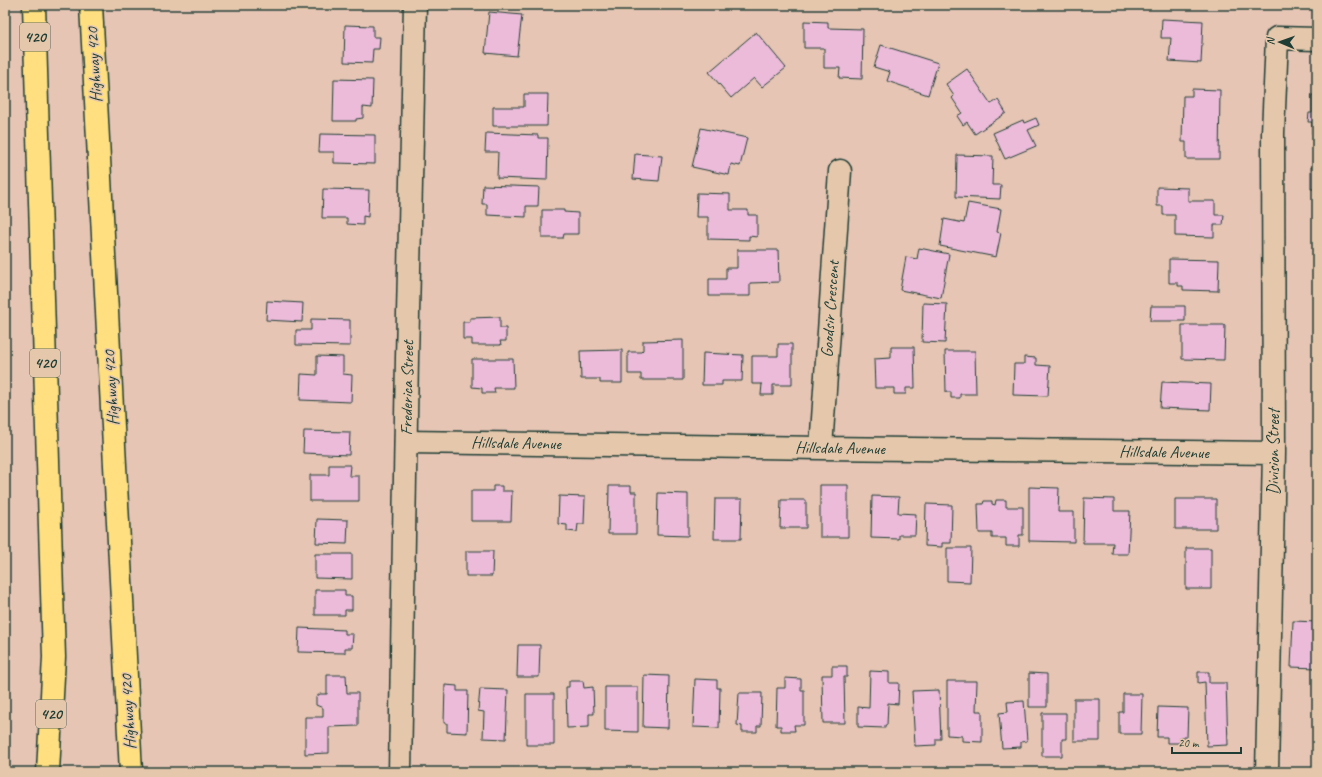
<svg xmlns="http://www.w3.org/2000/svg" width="1322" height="777" viewBox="0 0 1322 777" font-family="Caveat,sans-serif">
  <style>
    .building { fill: #ecbbda; stroke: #1f3d34 }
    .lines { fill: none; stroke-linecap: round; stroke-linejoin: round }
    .street-casing { stroke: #1f3d34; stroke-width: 25 }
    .secondary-casing { stroke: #1f3d34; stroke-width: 25 }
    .highway-casing { stroke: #1f3d34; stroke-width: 25 }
    .street { stroke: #e5c8ac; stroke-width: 22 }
    .secondary { stroke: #e5c8ac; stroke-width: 22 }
    .highway { stroke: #ffdf80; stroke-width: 22 }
    .labels { text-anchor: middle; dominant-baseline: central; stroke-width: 3; stroke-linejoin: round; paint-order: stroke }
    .shield { fill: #e5c8ac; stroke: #5a6758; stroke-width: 1 }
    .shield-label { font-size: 16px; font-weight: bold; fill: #1f3d34 }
    .street-label { font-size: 17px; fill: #1f3d34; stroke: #e5c8ac }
  </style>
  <rect width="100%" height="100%" fill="#e6c5b5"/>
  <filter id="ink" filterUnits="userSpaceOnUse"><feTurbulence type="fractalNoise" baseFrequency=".025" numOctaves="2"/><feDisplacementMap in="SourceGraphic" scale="8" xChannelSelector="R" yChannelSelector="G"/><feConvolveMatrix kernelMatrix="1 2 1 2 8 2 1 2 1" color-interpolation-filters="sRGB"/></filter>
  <g filter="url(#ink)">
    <path class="building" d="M 489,12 L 522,15 L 517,56 L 485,53 Z
      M 1162,19 L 1203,21 L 1201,63 L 1169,61 L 1171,38 L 1161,38 Z
      M 804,21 L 828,22 L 828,28 L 863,29 L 862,79 L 839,78 L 840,68 L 824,68 L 824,48 L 804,48 Z
      M 345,25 L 373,26 L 373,37 L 380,37 L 379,49 L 373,49 L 372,63 L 344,62 Z
      M 756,32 L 786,68 L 762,87 L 754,78 L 731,98 L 709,72 Z
      M 881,45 L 938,63 L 928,95 L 887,81 L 890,72 L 874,67 Z
      M 967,69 L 991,104 L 998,100 L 1006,113 L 975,134 L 967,122 L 963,125 L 957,116 L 962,113 L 952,98 L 954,96 L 946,84 Z
      M 334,79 L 373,80 L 372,108 L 363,107 L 363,118 L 356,119 L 356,121 L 333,121 Z
      M 1192,89 L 1220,90 L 1219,159 L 1186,159 L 1186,142 L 1182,142 L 1183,96 L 1192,96 Z
      M 524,94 L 548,94 L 547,126 L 493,126 L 493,107 L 524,107 Z
      M 1312,95 L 1317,95 L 1317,134 L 1312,134 L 1312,122 L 1308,122 L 1309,113 L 1312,113 Z
      M 1036,118 L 1039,125 L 1028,130 L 1036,146 L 1005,159 L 993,133 L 1023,120 L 1024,123 Z
      M 701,128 L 747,138 L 740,166 L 731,164 L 729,175 L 692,167 Z
      M 486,133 L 538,135 L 538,138 L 548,138 L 547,180 L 497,178 L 498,152 L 485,152 Z
      M 320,134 L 375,135 L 375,164 L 334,163 L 334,152 L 319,152 Z
      M 1316,143 L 1317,189 L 1311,189 L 1311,167 L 1316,167 Z
      M 635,154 L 662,156 L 659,181 L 633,179 Z
      M 957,155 L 993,156 L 992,185 L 1001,185 L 1000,199 L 956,197 Z
      M 483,185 L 539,187 L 538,206 L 526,206 L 526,217 L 487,215 L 487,204 L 482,204 Z
      M 1157,187 L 1188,188 L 1188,201 L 1215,201 L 1215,215 L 1224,215 L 1223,225 L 1214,225 L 1214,237 L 1175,236 L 1175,215 L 1163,215 L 1163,206 L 1157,206 Z
      M 323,189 L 369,190 L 368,217 L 363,216 L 363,225 L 347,224 L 347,218 L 322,218 Z
      M 697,193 L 730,194 L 730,210 L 748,210 L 748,215 L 757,215 L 757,237 L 749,236 L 749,240 L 708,239 L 708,217 L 696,217 Z
      M 968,203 L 1001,209 L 997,232 L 1001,233 L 996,257 L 940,246 L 944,219 L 964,223 Z
      M 542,210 L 564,210 L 564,212 L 578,213 L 578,234 L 564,234 L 563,238 L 542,238 Z
      M 919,248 L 949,254 L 941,298 L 900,290 L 906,257 L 917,259 Z
      M 737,250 L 778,250 L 779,282 L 750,283 L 750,296 L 709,296 L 709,279 L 726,279 L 726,268 L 737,268 Z
      M 1169,259 L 1219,260 L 1218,291 L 1183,290 L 1183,286 L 1178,286 L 1178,283 L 1169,283 Z
      M 267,301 L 303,303 L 302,322 L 266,320 Z
      M 923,303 L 947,304 L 945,343 L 922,342 Z
      M 1151,306 L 1185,306 L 1185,321 L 1150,321 Z
      M 500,317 L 500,328 L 506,328 L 506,341 L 500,341 L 501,345 L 472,345 L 472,339 L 463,339 L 463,322 L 470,322 L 470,318 Z
      M 311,319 L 350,320 L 350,346 L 296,345 L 296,330 L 311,330 Z
      M 1182,325 L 1225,325 L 1224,360 L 1182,359 Z
      M 683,340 L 683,380 L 641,380 L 641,374 L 628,374 L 628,352 L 641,352 L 643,350 L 643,341 Z
      M 778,344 L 792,344 L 792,385 L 773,385 L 773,395 L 761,395 L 762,384 L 752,384 L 752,356 L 778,356 Z
      M 891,347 L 914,347 L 915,388 L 906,388 L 906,394 L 894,394 L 894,388 L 875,388 L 874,359 L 891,358 Z
      M 622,350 L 622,383 L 600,383 L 600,379 L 581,379 L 580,351 Z
      M 945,351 L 975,351 L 976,394 L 960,394 L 960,398 L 951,398 L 951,392 L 946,392 Z
      M 703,353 L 743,355 L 742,381 L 722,381 L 722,385 L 702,385 Z
      M 317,356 L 343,357 L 343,374 L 352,375 L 351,402 L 300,400 L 301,374 L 317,375 Z
      M 1024,357 L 1036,358 L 1036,365 L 1050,366 L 1048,396 L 1013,395 L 1014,364 L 1024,364 Z
      M 472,359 L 513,359 L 514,388 L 494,388 L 495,393 L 482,393 L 482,388 L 472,387 Z
      M 1162,382 L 1211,384 L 1210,410 L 1160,408 Z
      M 304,431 L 350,432 L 349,455 L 303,453 Z
      M 1315,444 L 1317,444 L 1317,467 L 1315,467 Z
      M 329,465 L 350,465 L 349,476 L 359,476 L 359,501 L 310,501 L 310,475 L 329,475 Z
      M 820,485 L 848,485 L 848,537 L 820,537 Z
      M 493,486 L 502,486 L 502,491 L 512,491 L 511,521 L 471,521 L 471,491 L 493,491 Z
      M 609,486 L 631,486 L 631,492 L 636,492 L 636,534 L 608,534 Z
      M 1029,487 L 1059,488 L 1058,512 L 1074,512 L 1074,542 L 1029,541 Z
      M 658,493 L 688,494 L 688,536 L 657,535 Z
      M 559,496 L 585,497 L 584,524 L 578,524 L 577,532 L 567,531 L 567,525 L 558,524 Z
      M 872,496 L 899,497 L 898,513 L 916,514 L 915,535 L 899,535 L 899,539 L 871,538 Z
      M 1084,498 L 1114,499 L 1114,511 L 1130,511 L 1128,554 L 1112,554 L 1113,543 L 1083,543 Z
      M 715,499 L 742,499 L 741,539 L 714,539 Z
      M 1175,499 L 1216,499 L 1216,529 L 1175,529 Z
      M 781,500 L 806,500 L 806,528 L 780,528 Z
      M 996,500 L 1006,500 L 1006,507 L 1023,507 L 1023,535 L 1019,535 L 1019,546 L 1006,546 L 1006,538 L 992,538 L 992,533 L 979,533 L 978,504 L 983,504 L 984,501 L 992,501 L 992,504 L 995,505 Z
      M 926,504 L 952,505 L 951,543 L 942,543 L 942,547 L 925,546 Z
      M 317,519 L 348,520 L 347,544 L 316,543 Z
      M 947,548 L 971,548 L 970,582 L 947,581 Z
      M 1186,548 L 1211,548 L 1211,589 L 1186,589 Z
      M 466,551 L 493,551 L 492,576 L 466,576 Z
      M 315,554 L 352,554 L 352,579 L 315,578 Z
      M 315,590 L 345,590 L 345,596 L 352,596 L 352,610 L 345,610 L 345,615 L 315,615 Z
      M 1293,621 L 1317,622 L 1317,668 L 1291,667 Z
      M 299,628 L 345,630 L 345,634 L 353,634 L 352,648 L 345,648 L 345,653 L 298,652 Z
      M 518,645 L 540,645 L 539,677 L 517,677 Z
      M 832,666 L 847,666 L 847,677 L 844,677 L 845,723 L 823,723 L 822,675 L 832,675 Z
      M 870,671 L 889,672 L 889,683 L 899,683 L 898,704 L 888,703 L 887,725 L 885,725 L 885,728 L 858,727 L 858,707 L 869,708 Z
      M 1198,672 L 1209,672 L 1209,683 L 1226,683 L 1228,745 L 1207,746 L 1205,682 L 1198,683 Z
      M 1029,673 L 1047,674 L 1047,707 L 1029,707 Z
      M 327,675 L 346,675 L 347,693 L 358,693 L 358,726 L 329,727 L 329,753 L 305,754 L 305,717 L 323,717 L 323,708 L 316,705 L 316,697 L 320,694 L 327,694 Z
      M 644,675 L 669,676 L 668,728 L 643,727 Z
      M 785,678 L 801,679 L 801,690 L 804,690 L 804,725 L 794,725 L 795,731 L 781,731 L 781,726 L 776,726 L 777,688 L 785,688 Z
      M 695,679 L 717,680 L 717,688 L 720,688 L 719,728 L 693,727 Z
      M 569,681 L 583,681 L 584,688 L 593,687 L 594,714 L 589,714 L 589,727 L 567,728 L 566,687 L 569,687 Z
      M 947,681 L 977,681 L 976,711 L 982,711 L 982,742 L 962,741 L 962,736 L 947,735 Z
      M 445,685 L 457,686 L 457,691 L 468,691 L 467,733 L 447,732 L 447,723 L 444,723 Z
      M 605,687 L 638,687 L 638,732 L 605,731 Z
      M 480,689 L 508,690 L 506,739 L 483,738 L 484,712 L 478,711 Z
      M 939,690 L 941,739 L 936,739 L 936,745 L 915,746 L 912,691 Z
      M 739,693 L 762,693 L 761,726 L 757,726 L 757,732 L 742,732 L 742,726 L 737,725 Z
      M 526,694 L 554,694 L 554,745 L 526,745 Z
      M 1123,694 L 1142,694 L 1141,734 L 1119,734 L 1119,712 L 1123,712 Z
      M 1074,699 L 1100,699 L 1100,741 L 1074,741 Z
      M 1024,701 L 1027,741 L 1021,742 L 1021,747 L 1002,748 L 999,713 L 1008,712 L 1007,702 Z
      M 1158,707 L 1188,708 L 1187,737 L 1180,737 L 1180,743 L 1167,743 L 1167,737 L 1157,737 Z
      M 1042,713 L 1066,713 L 1066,739 L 1062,739 L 1062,756 L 1042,756 Z"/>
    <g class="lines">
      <defs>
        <path id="street" d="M 406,442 L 821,448 L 1274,453
          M 821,448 L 840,171
          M 1267,772 L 1274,453 L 1273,133 L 1277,38 L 1317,39"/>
        <path id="secondary" d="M 400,772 L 407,358 L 415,5"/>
        <path id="highway" d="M 34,5 L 54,657 L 48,772
          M 91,5 L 131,772"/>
      </defs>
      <use href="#street" class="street-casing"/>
      <use href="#secondary" class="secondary-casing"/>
      <use href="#highway" class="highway-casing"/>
      <use href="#street" class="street"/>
      <use href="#secondary" class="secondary"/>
      <use href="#highway" class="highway"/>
    </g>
  </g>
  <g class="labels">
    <g class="shield">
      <rect x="20" y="23" width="30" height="28" rx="3"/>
      <rect x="30" y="349" width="30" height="28" rx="3"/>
      <rect x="36" y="700" width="30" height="28" rx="3"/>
    </g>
    <g class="shield-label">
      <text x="35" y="37">420</text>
      <text x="45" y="363">420</text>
      <text x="51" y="714">420</text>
    </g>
    <g class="street-label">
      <text transform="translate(94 65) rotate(-93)">Highway 420</text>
      <text transform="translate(830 309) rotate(-86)">Goodsir Crescent</text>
      <text transform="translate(111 388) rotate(-93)">Highway 420</text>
      <text transform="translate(407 388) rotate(-89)">Frederica Street</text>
      <text transform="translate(516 443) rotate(1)">Hillsdale Avenue</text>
      <text transform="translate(840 448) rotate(1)">Hillsdale Avenue</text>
      <text transform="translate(1164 452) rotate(1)">Hillsdale Avenue</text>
      <text transform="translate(1273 452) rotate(-90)">Division Street</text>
      <text transform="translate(128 712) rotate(-93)">Highway 420</text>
    </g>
  </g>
  <rect width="1322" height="777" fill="none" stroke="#e5c8ac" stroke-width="20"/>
  <rect x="10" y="10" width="1302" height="757" fill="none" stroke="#1f3d34" stroke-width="1.5" filter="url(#ink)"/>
  <g transform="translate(1280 42) rotate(272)" stroke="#e5c8ac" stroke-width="3" paint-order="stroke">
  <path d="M0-3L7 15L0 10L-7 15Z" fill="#1f3d34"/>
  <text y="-6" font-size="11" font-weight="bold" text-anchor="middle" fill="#1f3d34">N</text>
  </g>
  <path d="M1172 747v6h69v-6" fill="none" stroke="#1f3d34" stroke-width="2"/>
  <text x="1178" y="747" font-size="12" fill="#1f3d34" stroke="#e5c8ac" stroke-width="3" paint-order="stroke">20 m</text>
</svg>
